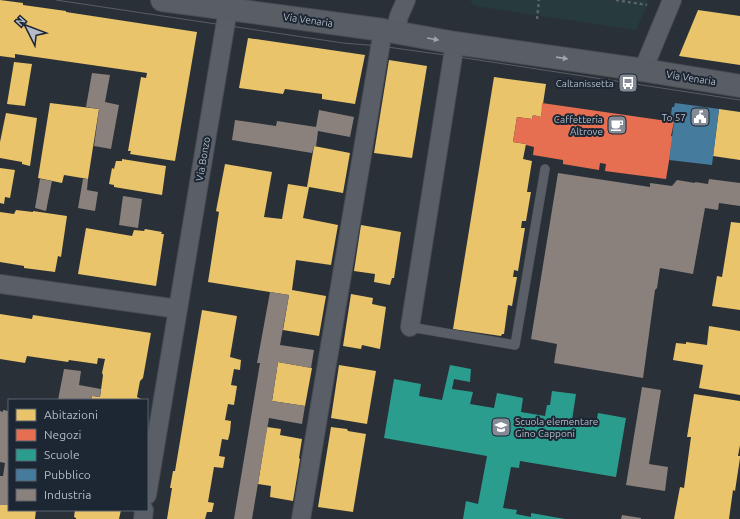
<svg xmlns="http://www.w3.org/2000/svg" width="740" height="519" viewBox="0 0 740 519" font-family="Ubuntu,sans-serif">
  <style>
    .green { fill: #273a3e }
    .homes { fill: #e9c46a }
    .shops { fill: #e76f51 }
    .schools { fill: #2a9d8f }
    .public { fill: #457b9d }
    .industry { fill: #8a817c }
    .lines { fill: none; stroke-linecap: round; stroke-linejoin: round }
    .lane-casing { stroke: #484c53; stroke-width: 10 }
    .street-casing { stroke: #484c53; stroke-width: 20 }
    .secondary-casing { stroke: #484c53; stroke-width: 24 }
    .path { stroke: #5d636a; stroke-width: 2.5; stroke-dasharray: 3 3; stroke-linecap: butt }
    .lane { stroke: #5a5e66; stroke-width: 9 }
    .street { stroke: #5a5e66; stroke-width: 18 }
    .secondary { stroke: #595d64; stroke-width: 22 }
    .tram { stroke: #595d64; stroke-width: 1 }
    .oneway { fill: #9da4b0 }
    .labels { text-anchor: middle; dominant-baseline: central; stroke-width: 4; stroke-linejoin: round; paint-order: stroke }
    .street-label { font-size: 10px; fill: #b4bcc9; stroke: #1d2633 }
    .poi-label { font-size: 10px; fill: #b4bcc9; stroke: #1d2633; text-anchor: end }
  </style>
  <rect width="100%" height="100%" fill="#2a3038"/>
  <path class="green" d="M 470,0 L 649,0 L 636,30 L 474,6 Z"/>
  <path class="homes" d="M 0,0 L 23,3 L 23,5 L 66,11 L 66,12 L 197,32 L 175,161 L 130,154 L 131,151 L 128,151 L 141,77 L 146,78 L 147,73 L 15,54 L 15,58 L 0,56 Z
    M 698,10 L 740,16 L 740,65 L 679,56 Z
    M 248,38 L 365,55 L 355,104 L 322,99 L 322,94 L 285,89 L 283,94 L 239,88 Z
    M 389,60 L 427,66 L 412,158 L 374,153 Z
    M 14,62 L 32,64 L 25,106 L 7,104 Z
    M 494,77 L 546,84 L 541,117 L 533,115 L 532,119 L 517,117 L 513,142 L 526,144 L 523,159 L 532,161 L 527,192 L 531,192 L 526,221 L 522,221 L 521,228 L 525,228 L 518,271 L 514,270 L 513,277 L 517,277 L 512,306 L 508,305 L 504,334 L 502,334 L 501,336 L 453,329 Z
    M 50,103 L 99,109 L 88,179 L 64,175 L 62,183 L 38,178 Z
    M 719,109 L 740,112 L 740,160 L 713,156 Z
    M 6,113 L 37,118 L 30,166 L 22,164 L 22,162 L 0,158 L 0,142 Z
    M 314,146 L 350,153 L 343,193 L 309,187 L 303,218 L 338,225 L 331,265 L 296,260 L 292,290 L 326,296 L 319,336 L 283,330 L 289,295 L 208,282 L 219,212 L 216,211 L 225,164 L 272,172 L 264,217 L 282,219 L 288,184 L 307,187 Z
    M 122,159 L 166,166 L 162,195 L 114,187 L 114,185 L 109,184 L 112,168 L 114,169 L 116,161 L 122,161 Z
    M 0,168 L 15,170 L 10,198 L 5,197 L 4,204 L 0,203 Z
    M 16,210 L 33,212 L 33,211 L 67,216 L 61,257 L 58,256 L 55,272 L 24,268 L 24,266 L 0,262 L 0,212 L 14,214 Z
    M 731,222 L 740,223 L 740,310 L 712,306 L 717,276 L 722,277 Z
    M 361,225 L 401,232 L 394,278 L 392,278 L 390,285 L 374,282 L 375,274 L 354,271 Z
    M 86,228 L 132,236 L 134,230 L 144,231 L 145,229 L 162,232 L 161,234 L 164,234 L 156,286 L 78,274 Z
    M 351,294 L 373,298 L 372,304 L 386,307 L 380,349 L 362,345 L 361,349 L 343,346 Z
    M 202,310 L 237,316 L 230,357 L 241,360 L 240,370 L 234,369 L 231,385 L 237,386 L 234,405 L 228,404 L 225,420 L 231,421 L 230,432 L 228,440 L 222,439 L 219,456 L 225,457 L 223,468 L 214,467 L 208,502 L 214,503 L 212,512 L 207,512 L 205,519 L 167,519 L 172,488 L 170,488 L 173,471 L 175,471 Z
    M 0,314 L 32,319 L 33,315 L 151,333 L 143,378 L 140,381 L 137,397 L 141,399 L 140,400 L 91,400 L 92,396 L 100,397 L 103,375 L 102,373 L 105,359 L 98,358 L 97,364 L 69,360 L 68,362 L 27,356 L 25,363 L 0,359 Z
    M 709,326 L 740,331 L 740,395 L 699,388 L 703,365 L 673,360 L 676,343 L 686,344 L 686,342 L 707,345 Z
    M 278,362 L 312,368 L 305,406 L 272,401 Z
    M 339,365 L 376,371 L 367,424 L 331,418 Z
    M 694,394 L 740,401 L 740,445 L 738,456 L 740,456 L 740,458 L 735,491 L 733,490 L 729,519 L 674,519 L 680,487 L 684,488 L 691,437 L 687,437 Z
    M 267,427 L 281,429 L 280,435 L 302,439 L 299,458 L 300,459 L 293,501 L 270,497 L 271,486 L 258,484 Z
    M 331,427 L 347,429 L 348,431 L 366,434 L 353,512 L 318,507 Z
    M 0,505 L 9,505 L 9,510 L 36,510 L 35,519 L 0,519 Z
    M 75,510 L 121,510 L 119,519 L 76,519 L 76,518 L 74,517 Z"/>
  <path class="shops" d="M 542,103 L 674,122 L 671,136 L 673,137 L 666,179 L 605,171 L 606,164 L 600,163 L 599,170 L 563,164 L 563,160 L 533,155 L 534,147 L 526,145 L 526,144 L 513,142 L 517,117 L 532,119 L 533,115 L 541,117 Z"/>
  <path class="schools" d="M 450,365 L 471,369 L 470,382 L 454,379 L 452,389 L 473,392 L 470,404 L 494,408 L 497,393 L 523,398 L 521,412 L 545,416 L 547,405 L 550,405 L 552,391 L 576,394 L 572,420 L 596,424 L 598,413 L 626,418 L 616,477 L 520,461 L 519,468 L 511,467 L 503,508 L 517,510 L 516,514 L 531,517 L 531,513 L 565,519 L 463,519 L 466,501 L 478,504 L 487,456 L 384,438 L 394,379 L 421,384 L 419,396 L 442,400 Z"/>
  <path class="public" d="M 675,103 L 719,109 L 712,165 L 669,160 L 674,122 L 670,122 L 672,107 L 674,107 Z"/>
  <path class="industry" d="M 92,73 L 110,75 L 105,102 L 119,105 L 111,149 L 94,146 L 99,109 L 86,107 Z
    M 319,110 L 354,117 L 350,137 L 318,131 L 316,147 L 314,146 L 312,153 L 232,140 L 235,120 L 276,126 L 277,121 L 316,127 Z
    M 558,173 L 650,187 L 650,183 L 672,186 L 677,180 L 695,183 L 695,182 L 708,184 L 709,179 L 740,183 L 740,206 L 719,203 L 718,210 L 705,208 L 693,274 L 660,268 L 657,288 L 655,290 L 643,378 L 554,363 L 557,344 L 531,339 Z
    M 40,179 L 52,181 L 46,211 L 35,208 Z
    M 83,179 L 88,179 L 87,190 L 98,192 L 95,211 L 78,208 Z
    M 123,196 L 142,199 L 138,228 L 119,225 Z
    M 270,292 L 289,295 L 280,345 L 314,350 L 311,368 L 278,362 L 272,401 L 305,406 L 302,424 L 269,418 L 252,519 L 234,519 L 260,363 L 257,363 Z
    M 64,369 L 81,371 L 79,385 L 101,389 L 100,397 L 92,396 L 91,400 L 58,400 Z
    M 642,387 L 661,390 L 649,464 L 668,467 L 665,491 L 626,485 Z
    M 3,410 L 9,411 L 9,505 L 0,505 L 0,476 L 3,476 L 5,463 L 0,462 L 0,411 L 3,412 Z
    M 622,515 L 641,518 L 641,519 L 621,519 Z"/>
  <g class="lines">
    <defs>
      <path id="lane" d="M 410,327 L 515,345 L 545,169"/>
      <path id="street" d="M 395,32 L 399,16 L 406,0
        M 643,70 L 672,0
        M 0,284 L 178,309
        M 410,327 L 455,43
        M 147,495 L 228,9
        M 143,519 L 144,510
        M 301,519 L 383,30"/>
      <path id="secondary" d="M 162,0 L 383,30 L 455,43 L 643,70 L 740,86"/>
    </defs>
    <use href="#lane" class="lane-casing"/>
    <use href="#street" class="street-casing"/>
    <use href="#secondary" class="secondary-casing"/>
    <path class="path" d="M 616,0 L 647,5
      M 537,19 L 539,0"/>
    <use href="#lane" class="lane"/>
    <use href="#street" class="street"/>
    <use href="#secondary" class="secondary"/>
    <path class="tram" d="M 56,0 L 343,43 L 380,46 L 452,56 L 740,100"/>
  </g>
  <defs><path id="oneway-solid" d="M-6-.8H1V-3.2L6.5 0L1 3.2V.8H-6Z"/></defs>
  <g class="oneway">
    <use href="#oneway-solid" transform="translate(433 39) rotate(10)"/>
    <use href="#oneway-solid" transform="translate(562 58) rotate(8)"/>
  </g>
  <defs>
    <symbol id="bus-square" viewBox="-11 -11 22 22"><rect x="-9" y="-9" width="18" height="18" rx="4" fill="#848b96" stroke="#1d2633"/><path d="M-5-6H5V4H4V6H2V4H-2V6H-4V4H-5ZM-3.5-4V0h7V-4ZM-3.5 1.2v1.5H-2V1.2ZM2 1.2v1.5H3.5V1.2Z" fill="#fff"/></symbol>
    <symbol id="civic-square" viewBox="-11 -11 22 22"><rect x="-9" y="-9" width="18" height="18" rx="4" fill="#848b96" stroke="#1d2633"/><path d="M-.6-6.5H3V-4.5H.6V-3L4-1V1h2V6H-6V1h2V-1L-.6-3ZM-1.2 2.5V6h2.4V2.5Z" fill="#fff"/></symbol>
    <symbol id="cafe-square" viewBox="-11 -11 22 22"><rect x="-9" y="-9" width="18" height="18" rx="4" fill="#848b96" stroke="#1d2633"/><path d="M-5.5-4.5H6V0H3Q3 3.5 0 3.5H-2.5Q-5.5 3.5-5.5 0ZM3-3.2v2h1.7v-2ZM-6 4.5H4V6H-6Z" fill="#fff"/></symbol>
    <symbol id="school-square" viewBox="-11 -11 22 22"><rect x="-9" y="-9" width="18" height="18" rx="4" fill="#848b96" stroke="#1d2633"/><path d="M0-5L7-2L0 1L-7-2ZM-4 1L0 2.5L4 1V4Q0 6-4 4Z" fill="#fff"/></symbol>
  </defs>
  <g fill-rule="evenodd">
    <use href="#bus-square" x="617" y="72" width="22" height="22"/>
    <use href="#civic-square" x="689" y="106" width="22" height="22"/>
    <use href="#cafe-square" x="606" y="114" width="22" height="22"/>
    <use href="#school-square" x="490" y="416" width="22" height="22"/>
  </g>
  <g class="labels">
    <g class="street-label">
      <text transform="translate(308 20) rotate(8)">Via Venaria</text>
      <text transform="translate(691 78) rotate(9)">Via Venaria</text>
      <text transform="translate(203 159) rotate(-80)">Via Bonzo</text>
    </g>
    <g class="poi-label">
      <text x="614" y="83">Caltanissetta</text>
      <text x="686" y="117">To 57</text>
      <text x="603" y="119">Caffetteria<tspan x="603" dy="12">Altrove</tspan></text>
      <text x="515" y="421" text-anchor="start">Scuola elementare<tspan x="515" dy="12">Gino Capponi</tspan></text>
    </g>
  </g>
  <rect x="8" y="399" width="140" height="112" fill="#1d2633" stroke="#59626f"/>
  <rect x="16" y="409" width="20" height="12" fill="#e9c46a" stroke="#59626f"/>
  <text x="44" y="419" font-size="12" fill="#b4bcc9">Abitazioni</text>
  <rect x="16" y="429" width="20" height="12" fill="#e76f51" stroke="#59626f"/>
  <text x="44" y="439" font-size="12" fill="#b4bcc9">Negozi</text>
  <rect x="16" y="449" width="20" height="12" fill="#2a9d8f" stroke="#59626f"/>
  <text x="44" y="459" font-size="12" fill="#b4bcc9">Scuole</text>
  <rect x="16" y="469" width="20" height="12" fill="#457b9d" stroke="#59626f"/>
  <text x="44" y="479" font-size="12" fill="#b4bcc9">Pubblico</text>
  <rect x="16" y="489" width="20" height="12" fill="#8a817c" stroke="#59626f"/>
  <text x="44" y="499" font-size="12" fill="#b4bcc9">Industria</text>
  <g transform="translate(28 28) rotate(312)" stroke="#1d2633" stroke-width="3" paint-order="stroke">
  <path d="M0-3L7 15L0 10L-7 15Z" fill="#b4bcc9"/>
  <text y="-6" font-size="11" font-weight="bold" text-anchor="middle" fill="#b4bcc9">N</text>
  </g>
</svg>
